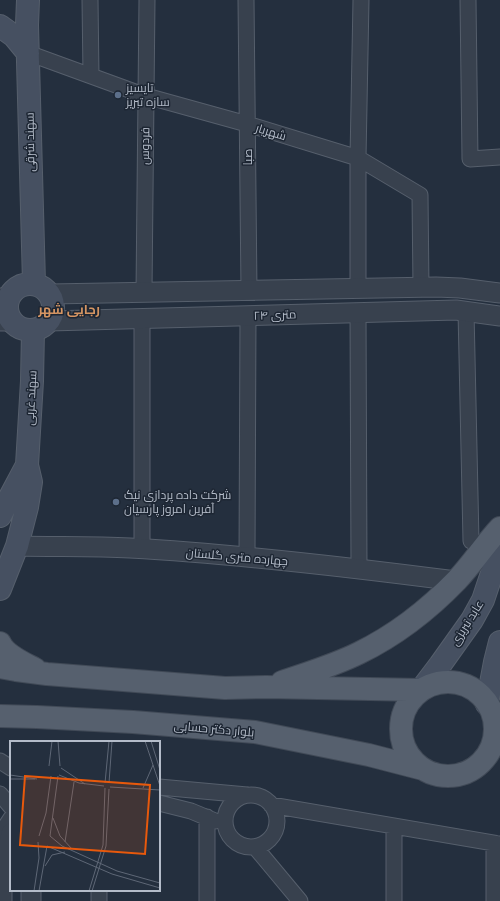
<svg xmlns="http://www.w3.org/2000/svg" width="500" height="901" viewBox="0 0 500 901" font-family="Karla,Cairo,sans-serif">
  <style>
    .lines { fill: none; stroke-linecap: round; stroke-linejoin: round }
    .minor-casing { stroke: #565f6c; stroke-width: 17 }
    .tertiary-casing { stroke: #565f6c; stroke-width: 21 }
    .secondary-casing { stroke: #565f6c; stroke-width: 24 }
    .primary-casing { stroke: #414a57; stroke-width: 24 }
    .minor { stroke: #38414e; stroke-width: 15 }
    .tertiary { stroke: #38414e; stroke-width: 19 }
    .secondary { stroke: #465061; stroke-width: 22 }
    .primary { stroke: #56606e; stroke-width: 22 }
    .service-dot { fill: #5c6f8a; stroke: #1d2633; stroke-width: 1.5 }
    .labels { text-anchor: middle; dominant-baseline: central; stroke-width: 3; stroke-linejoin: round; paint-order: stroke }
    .poi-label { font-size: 12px; fill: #b4bcc9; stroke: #1d2633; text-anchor: start }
    .street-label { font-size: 12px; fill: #b4bcc9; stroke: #1d2633 }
    .neighbourhood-label { font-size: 13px; font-weight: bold; fill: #d59563; stroke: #1d2633 }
    .inset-road { fill: none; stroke: #5e6776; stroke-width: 1 }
    .view { fill: #e8590c; fill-opacity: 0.15; stroke: #e8590c; stroke-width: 2 }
    .inset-edge { fill: none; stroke: #b4bcc9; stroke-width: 2 }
  </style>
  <rect width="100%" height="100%" fill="#242f3e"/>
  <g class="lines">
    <defs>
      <path id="minor" d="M 90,0 L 91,75
        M 246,0 L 249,291
        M 468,0 L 470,159 L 500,157
        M 28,53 L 146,96 L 247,124 L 358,158 L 420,195 L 421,288
        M 358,289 L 358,158 L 361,0
        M 144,292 L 147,0
        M 466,311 L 471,541
        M 358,312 L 359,569
        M 142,319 L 142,549
        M 247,557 L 248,316
        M 0,761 L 11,768
        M 159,787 L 247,795
        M 0,794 L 11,807
        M225 821a26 26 0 1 1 52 0a26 26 0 1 1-52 0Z
        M 159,803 L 191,811 L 215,821
        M 271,805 L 500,844
        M 0,835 L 11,818
        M 255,847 L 300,901
        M 99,901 L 99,890
        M 207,901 L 207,817
        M 394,901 L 394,826
        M 494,901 L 494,843"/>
      <path id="tertiary" d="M 50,294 L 436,287 L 460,288 L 500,293
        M 0,298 L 8,298
        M 0,321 L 11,321
        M 49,321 L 456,310 L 500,316
        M 17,546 C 55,547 93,546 130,548 C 239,554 348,567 456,581
        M 2,901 L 2,883 L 11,833
        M 31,901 L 31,890"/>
      <path id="secondary" d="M 28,0 L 27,25 L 34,283
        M 0,26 L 14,36 L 28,53
        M7 307a23 23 0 1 1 46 0a23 23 0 1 1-46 0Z
        M 0,516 L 27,465
        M 0,589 L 17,546 L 27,507 L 31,482 L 27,465 L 32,381 L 33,331
        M 421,690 L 440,665 L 472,620 L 483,600 L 500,549
        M 487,704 L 495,662 L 500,642"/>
      <path id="primary" d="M 0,643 C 5,655 24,663 35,669
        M 0,667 L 16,670 L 47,674 L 225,688 L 266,687 L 421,690
        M 282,682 C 308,673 335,665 359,653 C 396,635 429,609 457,580 C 473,563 485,544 500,528
        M401 729a47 47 0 1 1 94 0a47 47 0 1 1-94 0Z
        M 0,716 L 37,717 L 133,722 L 255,732 L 369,755 L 423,769"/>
    </defs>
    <use href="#minor" class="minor-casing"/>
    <use href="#tertiary" class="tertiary-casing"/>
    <use href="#secondary" class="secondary-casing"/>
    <use href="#primary" class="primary-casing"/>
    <use href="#minor" class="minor"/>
    <use href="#tertiary" class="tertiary"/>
    <use href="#secondary" class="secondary"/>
    <use href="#primary" class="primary"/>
  </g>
  <g class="service-dot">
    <circle cx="118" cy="95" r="4"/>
    <circle cx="116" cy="502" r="4"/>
  </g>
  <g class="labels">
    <g class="poi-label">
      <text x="126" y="88">تایسیز<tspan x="126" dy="14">سازه تبریز</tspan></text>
      <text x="124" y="495">شرکت داده پردازی نیک<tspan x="124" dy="14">آفرین امروز پارسیان</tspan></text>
    </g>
    <g class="street-label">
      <text transform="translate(271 132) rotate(17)">شهریار</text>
      <text transform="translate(30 142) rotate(-91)">سهند شرقی</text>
      <text transform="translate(145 146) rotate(-89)">فردوس</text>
      <text transform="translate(248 157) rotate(-90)">صبا</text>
      <text transform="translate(275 315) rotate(-2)">۲۴ متری</text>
      <text transform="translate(31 398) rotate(-87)">سهند غربی</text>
      <text transform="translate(237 557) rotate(5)">چهارده متری گلستان</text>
      <text transform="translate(467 623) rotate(-58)">عابد تبریزی</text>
      <text transform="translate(214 729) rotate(5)">بلوار دکتر حسابی</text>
    </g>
    <g class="neighbourhood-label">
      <text x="69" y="309">رجایی شهر</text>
    </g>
  </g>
  <g transform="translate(10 741)">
    <rect width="150" height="150" fill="#242f3e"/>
    <path class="inset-road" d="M 48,0 L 50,25M 135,0 L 150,45M 141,0 L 150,29M 39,25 L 42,0M 51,27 L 75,43M 0,34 L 27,38M 49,34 L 69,42 L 94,45M 48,35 L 40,95 L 52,105 L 107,130 L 150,142M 0,38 L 25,38M 95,42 L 99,0M 99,42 L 102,0M 100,46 L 150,49M 133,47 L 143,24M 43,77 L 50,95 L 62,108M 29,95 L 36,72 L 41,35M 55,101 L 64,41M 35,125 L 42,114 L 55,111M 24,150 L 29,117 L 28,101M 29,150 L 37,105 L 102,133 L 150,147M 79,150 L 93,104 L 95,47M 82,150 L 96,105 L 99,48"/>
    <path class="view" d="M 15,35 L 140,44 L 135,113 L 10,104 Z"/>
    <rect width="150" height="150" class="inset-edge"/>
  </g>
</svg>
